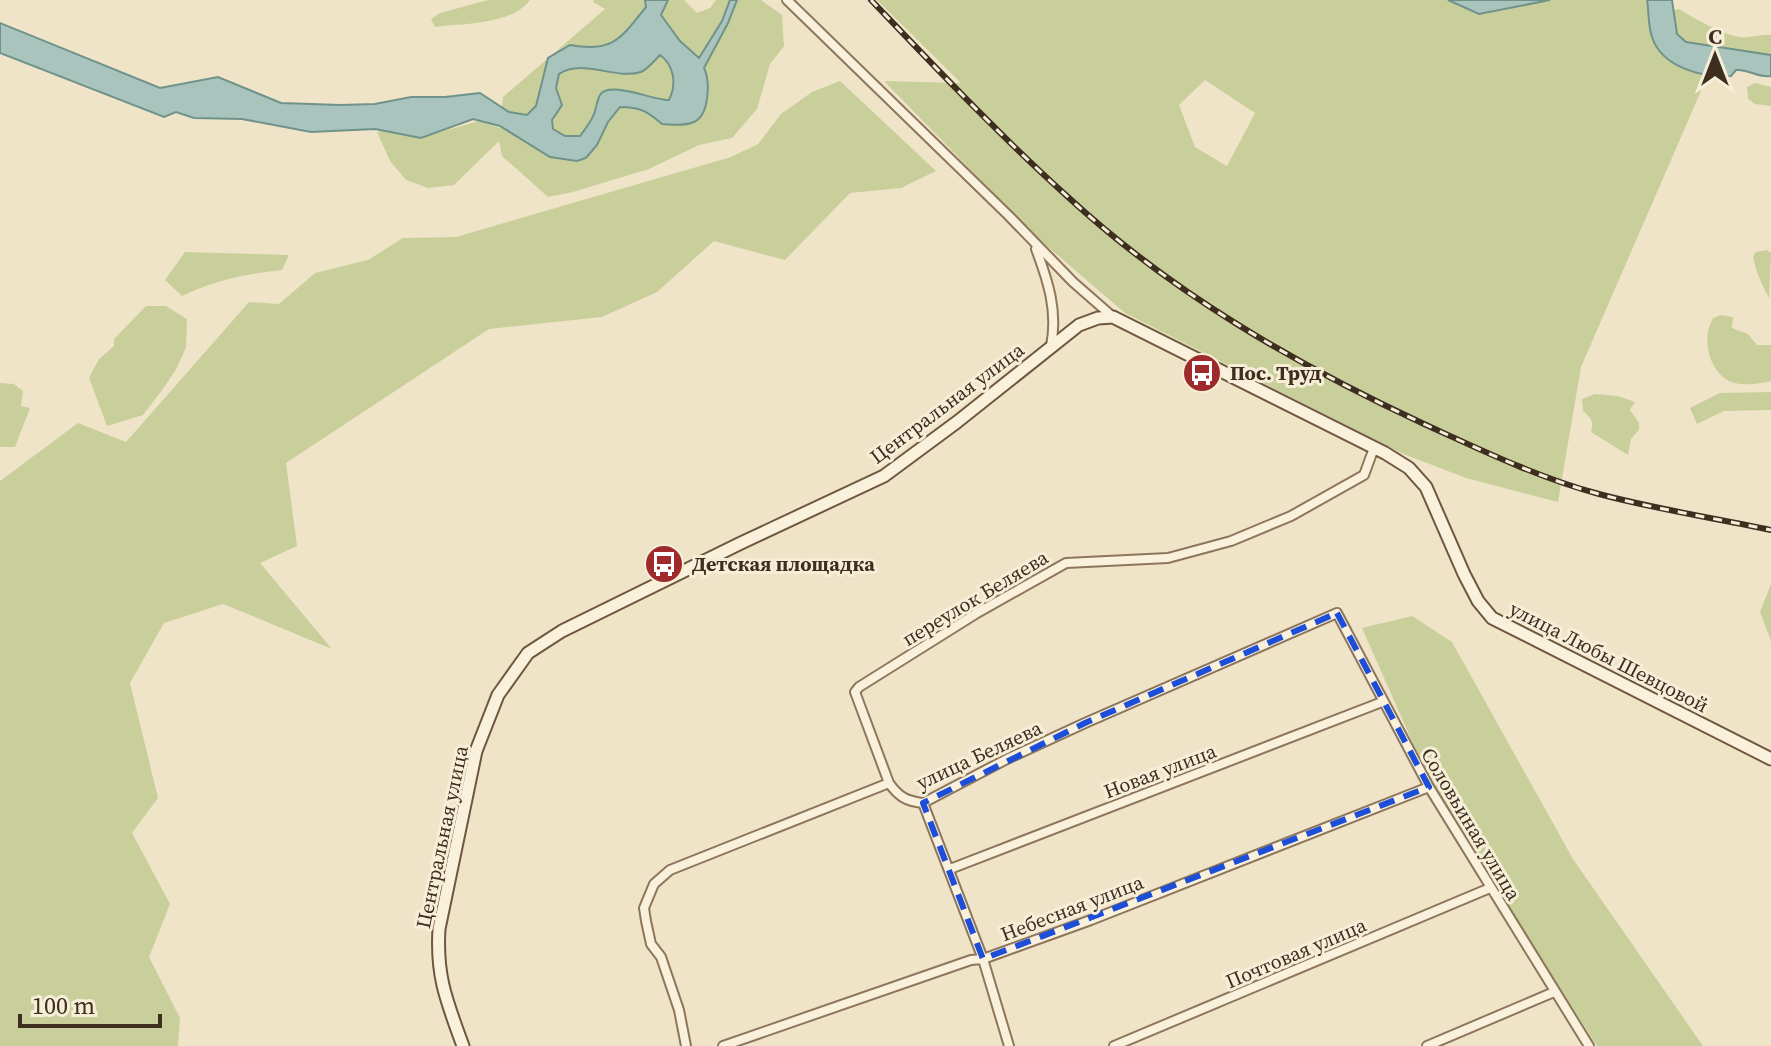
<svg xmlns="http://www.w3.org/2000/svg" width="1771" height="1046" viewBox="0 0 1771 1046" font-family="'Source Serif 4',serif">
  <style>
    .green { fill: #c9cf9b; fill-rule: evenodd }
    .water { fill: #a9c4bc; stroke: #6f938a; stroke-width: 2; fill-rule: evenodd }
    .lines { fill: none; stroke-linecap: round; stroke-linejoin: round }
    .street-casing { stroke: #8d765c; stroke-width: 12 }
    .secondary-casing { stroke: #6f573f; stroke-width: 15 }
    .street { stroke: #faf1dc; stroke-width: 8 }
    .secondary { stroke: #faf1dc; stroke-width: 11 }
    .rail-casing { stroke: #3d2e20; stroke-width: 6 }
    .rail { stroke: #f7eed8; stroke-width: 3; stroke-dasharray: 9; stroke-linecap: butt }
    .marked { fill: none; stroke: #1d4ed8; stroke-width: 6; stroke-dasharray: 16 10; stroke-linejoin: round }
    .labels { text-anchor: middle; dominant-baseline: central; stroke-width: 6; stroke-linejoin: round; paint-order: stroke }
    .poi-label { font-size: 20px; font-weight: bold; fill: #3d2e20; stroke: #f7eed8; text-anchor: start }
    .street-label { font-size: 20px; fill: #3d2e20; stroke: #f7eed8 }
  </style>
  <rect width="100%" height="100%" fill="#f0e4c8"/>
  <path class="green" d="M 488,0 L 530,0 C 511,25 464,23 435,27 L 431,19 L 440,13 Z
    M 594,0 L 684,0 L 697,13 L 710,8 L 716,0 L 761,0 L 782,15 L 784,46 L 770,64 L 757,109 L 732,138 L 699,145 L 649,169 L 573,192 L 548,197 L 502,156 L 499,141 L 454,185 L 428,188 L 406,180 L 390,161 L 377,132 L 382,131 L 419,138 L 479,121 L 500,128 L 503,97 L 605,9 L 593,2 Z
    M 877,0 L 1448,0 L 1479,14 L 1550,0 L 1646,0 L 1651,35 L 1674,63 L 1708,75 L 1581,367 L 1558,502 L 1466,478 L 1401,453 L 1125,313 L 1034,235 L 884,81 L 961,83 ZM 1205,80 L 1255,113 L 1227,166 L 1195,147 L 1179,105 Z
    M 1679,9 C 1692,17 1723,35 1739,37 C 1748,39 1760,34 1771,35 L 1771,61 L 1673,40 L 1672,16 L 1674,10 Z
    M 840,81 L 936,171 L 901,188 L 850,193 L 785,260 L 714,241 L 657,292 L 602,317 L 489,329 L 286,463 L 297,546 L 260,563 L 332,649 L 223,604 L 164,623 L 130,683 L 158,798 L 132,833 L 170,904 L 149,957 L 180,1018 L 178,1046 L 0,1046 L 0,481 L 78,423 L 126,442 L 249,302 L 279,304 L 315,273 L 368,260 L 403,238 L 456,237 L 731,157 L 758,144 L 781,114 L 812,92 Z
    M 1755,83 L 1771,87 L 1771,106 L 1755,104 L 1748,99 L 1747,87 Z
    M 1767,250 L 1771,253 L 1769,298 C 1762,285 1755,270 1753,256 L 1756,252 Z
    M 185,252 L 289,255 L 282,270 C 246,274 215,280 182,296 L 165,280 Z
    M 146,306 L 166,306 L 187,319 L 186,347 L 177,368 L 163,389 L 143,415 L 107,426 L 89,378 L 99,359 L 114,346 L 114,339 Z
    M 1721,315 L 1733,317 L 1732,328 L 1748,334 L 1757,345 L 1771,345 L 1771,381 C 1759,384 1738,387 1727,380 C 1707,367 1702,337 1713,318 Z
    M 0,383 L 14,384 L 23,391 L 21,406 L 30,408 L 15,447 L 0,447 Z
    M 1771,392 L 1771,410 L 1724,411 L 1697,424 L 1690,408 L 1720,393 Z
    M 1595,394 L 1618,396 L 1635,402 L 1630,410 L 1639,423 L 1639,430 L 1631,439 L 1628,455 L 1591,432 C 1594,421 1591,418 1583,411 L 1582,399 Z
    M 1771,584 L 1771,641 L 1760,612 Z
    M 1412,616 L 1452,642 L 1573,859 L 1703,1046 L 1597,1046 L 1464,839 L 1415,748 L 1362,628 Z"/>
  <path class="water" d="M 645,0 L 668,0 L 661,15 L 680,41 L 699,58 L 722,21 L 730,0 L 737,0 L 728,23 L 704,68 C 710,80 710,115 694,122 C 685,126 672,125 662,124 C 647,111 640,107 620,107 L 608,122 L 597,145 L 586,158 L 577,161 L 550,157 L 500,126 L 473,119 L 421,138 L 375,129 L 311,132 L 242,119 L 194,118 L 176,112 L 164,117 L 0,53 L 0,23 L 160,88 L 218,77 L 281,103 L 340,105 L 375,104 L 411,97 L 445,97 L 480,93 L 509,112 L 527,115 L 536,106 L 548,58 L 570,45 C 613,53 621,38 646,7 ZM 660,55 C 674,65 677,84 669,100 C 655,101 609,80 600,95 C 597,100 596,109 594,114 C 591,122 585,129 580,136 L 565,136 L 553,129 L 552,120 L 562,105 L 556,88 L 559,74 C 583,58 614,80 641,72 C 648,69 655,60 660,55 Z
    M 1448,0 L 1550,0 L 1479,14 Z
    M 1647,0 L 1672,0 L 1677,34 L 1686,42 L 1771,55 L 1771,76 C 1757,78 1749,69 1736,70 L 1731,76 C 1704,78 1662,68 1652,37 C 1648,26 1649,12 1647,0 Z"/>
  <g class="lines">
    <defs>
      <path id="street" d="M 787,0 L 1009,216 L 1073,282 L 1113,317
        M 1036,249 C 1048,281 1058,311 1051,346
        M 889,783 L 855,692 L 859,687 L 977,613 L 1066,563 L 1168,558 L 1231,541 L 1291,516 L 1364,475 L 1374,448
        M 923,803 L 983,959 L 1009,1046
        M 950,869 L 1382,702
        M 686,1046 L 679,1010 L 661,957 L 651,944 L 646,921 L 644,908 L 654,884 L 670,870 L 889,783 C 899,797 906,801 923,803 L 1007,759 L 1085,723 L 1337,613 L 1429,787 L 1589,1046
        M 723,1046 L 971,960 L 983,959 L 1091,920 L 1429,787
        M 1114,1046 L 1490,888
        M 1427,1046 L 1554,992"/>
      <path id="secondary" d="M 463,1046 C 447,1002 436,977 439,929 L 476,751 L 498,695 L 528,653 L 562,631 L 741,543 L 884,476 L 957,422 L 1079,325 L 1098,318 L 1113,317 L 1385,453 L 1409,468 L 1426,487 L 1464,574 L 1478,601 L 1492,618 L 1771,759"/>
    </defs>
    <use href="#street" class="street-casing"/>
    <use href="#secondary" class="secondary-casing"/>
    <use href="#street" class="street"/>
    <use href="#secondary" class="secondary"/>
    <defs>
      <path id="rail" d="M 871,0 C 935,67 999,135 1068,197 C 1172,293 1297,365 1424,424 C 1481,450 1539,478 1599,494 C 1655,509 1714,518 1771,530"/>
    </defs>
    <use href="#rail" class="rail-casing"/>
    <use href="#rail" class="rail"/>
  </g>
  <path class="marked" d="M 1337,613 L 1429,787 L 983,959 L 923,803 L 1085,723 Z"/>
  <defs>
    <symbol id="bus-disc" viewBox="-11 -11 22 22"><circle r="9.5" fill="#9e2a2b" stroke="#f7eed8"/><path d="M-5-6H5V4H4V6H2V4H-2V6H-4V4H-5ZM-3.5-4V0h7V-4ZM-3.5 1.2v1.5H-2V1.2ZM2 1.2v1.5H3.5V1.2Z" fill="#fff"/></symbol>
  </defs>
  <g fill-rule="evenodd">
    <use href="#bus-disc" x="1180" y="351" width="44" height="44"/>
    <use href="#bus-disc" x="642" y="542" width="44" height="44"/>
  </g>
  <g class="labels">
    <g class="poi-label">
      <text x="1230" y="373">Пос. Труд</text>
      <text x="692" y="564">Детская площадка</text>
    </g>
    <g class="street-label">
      <text transform="translate(947 403) rotate(-37)">Центральная улица</text>
      <text transform="translate(975 598) rotate(-31)">переулок Беляева</text>
      <text transform="translate(1609 657) rotate(27)">улица Любы Шевцовой</text>
      <text transform="translate(979 755) rotate(-25)">улица Беляева</text>
      <text transform="translate(1160 771) rotate(-21)">Новая улица</text>
      <text transform="translate(1471 824) rotate(59)">Соловьиная улица</text>
      <text transform="translate(442 837) rotate(-78)">Центральная улица</text>
      <text transform="translate(1072 908) rotate(-21)">Небесная улица</text>
      <text transform="translate(1296 953) rotate(-23)">Почтовая улица</text>
    </g>
  </g>
  <g transform="translate(1715 56)" stroke="#f7eed8" stroke-width="6" paint-order="stroke">
  <path d="M0-6L14 30L0 20L-14 30Z" fill="#3d2e20"/>
  <text y="-12" font-size="22" font-weight="bold" text-anchor="middle" fill="#3d2e20">С</text>
  </g>
  <path d="M20 1014v12h140v-12" fill="none" stroke="#3d2e20" stroke-width="4"/>
  <text x="32" y="1014" font-size="24" fill="#3d2e20" stroke="#f7eed8" stroke-width="6" paint-order="stroke">100 m</text>
</svg>
